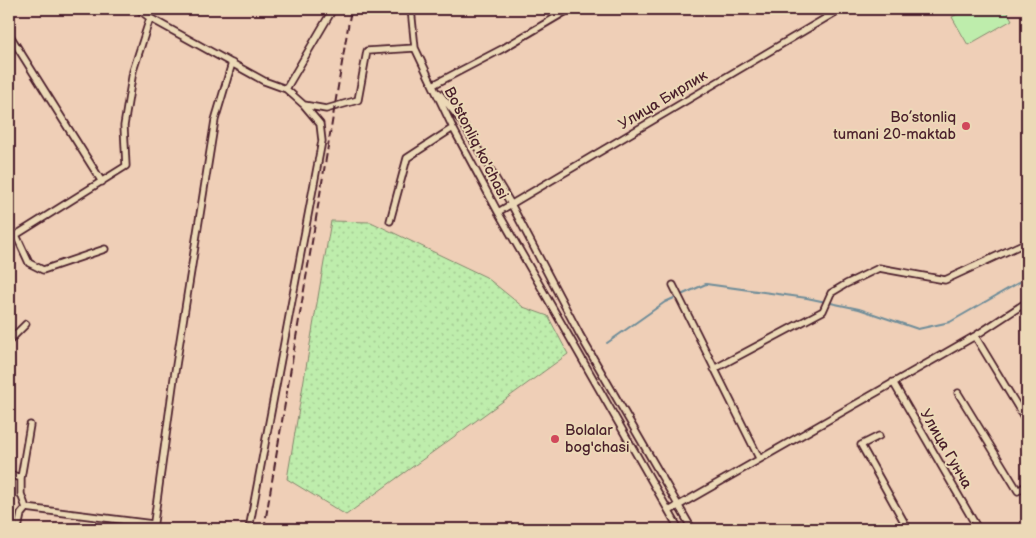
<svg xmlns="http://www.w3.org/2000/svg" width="1036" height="538" viewBox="0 0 1036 538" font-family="'Balsamiq Sans',sans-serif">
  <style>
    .grass { fill: url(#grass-dots); stroke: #84866c }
    .pitch { fill: #beedac; stroke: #84866c }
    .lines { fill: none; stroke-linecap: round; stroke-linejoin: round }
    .stream { stroke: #6f8d99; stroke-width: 2 }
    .minor-casing { stroke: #4a1f2b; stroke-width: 9 }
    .minor { stroke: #ecd9b7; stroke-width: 5.5 }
    .rail { stroke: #4a1f2b; stroke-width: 2; stroke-dasharray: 8 4; stroke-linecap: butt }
    .poi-dot { fill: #d1495b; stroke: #ecd9b7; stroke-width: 2 }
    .labels { text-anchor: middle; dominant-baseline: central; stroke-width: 4; stroke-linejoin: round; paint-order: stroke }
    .street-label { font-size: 15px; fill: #4a1f2b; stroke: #ecd9b7 }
    .poi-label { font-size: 15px; fill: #4a1f2b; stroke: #ecd9b7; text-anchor: end }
  </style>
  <defs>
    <pattern id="grass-dots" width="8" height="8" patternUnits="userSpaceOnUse" patternTransform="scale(1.25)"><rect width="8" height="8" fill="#beedac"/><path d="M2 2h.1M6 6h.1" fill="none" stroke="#a5cb94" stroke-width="1.8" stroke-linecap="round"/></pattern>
  </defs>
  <rect width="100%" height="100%" fill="#efcfb7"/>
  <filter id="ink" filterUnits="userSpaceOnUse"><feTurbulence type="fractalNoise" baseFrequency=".02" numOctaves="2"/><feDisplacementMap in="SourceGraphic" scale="10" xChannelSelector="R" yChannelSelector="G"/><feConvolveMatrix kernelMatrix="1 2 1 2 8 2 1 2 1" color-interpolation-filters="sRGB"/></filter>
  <g filter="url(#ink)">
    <path class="grass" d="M 331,221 L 371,222 L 486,277 L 523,307 L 548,316 L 568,354 L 346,515 L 287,479 Z"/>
    <path class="pitch" d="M 967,9 L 1006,9 L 1012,20 L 968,45 L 952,17 Z"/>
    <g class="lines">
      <path class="stream" d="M 607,343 L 665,302 L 706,284 L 807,298 L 859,309 L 918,329 L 950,322 L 1027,278"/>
      <defs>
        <path id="minor" d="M 138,9 L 150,18 L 264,81 L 286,89 L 304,105 L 320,124 L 322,141 L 249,529
          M 411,9 L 415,48 L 453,128 L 498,212 L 679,529
          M 9,34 L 102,182
          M 433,85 L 502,49 L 570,9
          M 286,89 L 333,9
          M 439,93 L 462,122 L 511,204 L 580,335 L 692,529
          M 304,105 L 326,109 L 358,100 L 367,51 L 415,48
          M 498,212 L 841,9
          M 390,221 L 407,158 L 453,128
          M 16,235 L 29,263 L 43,270 L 105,249
          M 9,237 L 16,235 L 126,166 L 124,126 L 133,71 L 150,18
          M 673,285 L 759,458
          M 975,336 L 1027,422
          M 9,341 L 26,324
          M 714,369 L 823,311 L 831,293 L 846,284 L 879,268 L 945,280 L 1027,242
          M 893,382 L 978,529
          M 958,393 L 1018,491 L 1027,485
          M 879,436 L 861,445 L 908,529
          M 9,474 L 21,478 L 30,425
          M 26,508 L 153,524
          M 669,511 L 975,336 L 1027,302
          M 18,529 L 21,514 L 26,508 L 21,494 L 21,478
          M 153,529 L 174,378 L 215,120 L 232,63"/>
      </defs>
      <use href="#minor" class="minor-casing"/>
      <use href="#minor" class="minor"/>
      <path class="rail" d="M 264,529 L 351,9"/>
    </g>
  </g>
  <g class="poi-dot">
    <circle cx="966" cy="126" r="5"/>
    <circle cx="555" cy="439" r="5"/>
  </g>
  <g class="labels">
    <g class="street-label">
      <text transform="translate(663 100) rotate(-31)">Улица Бирлик</text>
      <text transform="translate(476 143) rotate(63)">Bo'stonliq ko'chasi</text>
      <text transform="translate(946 449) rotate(60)">Улица Гунча</text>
    </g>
    <g class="poi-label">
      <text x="956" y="117">Bo’stonliq<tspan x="956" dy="17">tumani 20-maktab</tspan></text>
      <text x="565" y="430" text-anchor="start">Bolalar<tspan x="565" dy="17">bog'chasi</tspan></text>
    </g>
  </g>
  <rect width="1036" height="538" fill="none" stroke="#ecd9b7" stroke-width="30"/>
  <rect x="15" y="15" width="1006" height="508" fill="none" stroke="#4a1f2b" stroke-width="2" filter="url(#ink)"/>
</svg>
